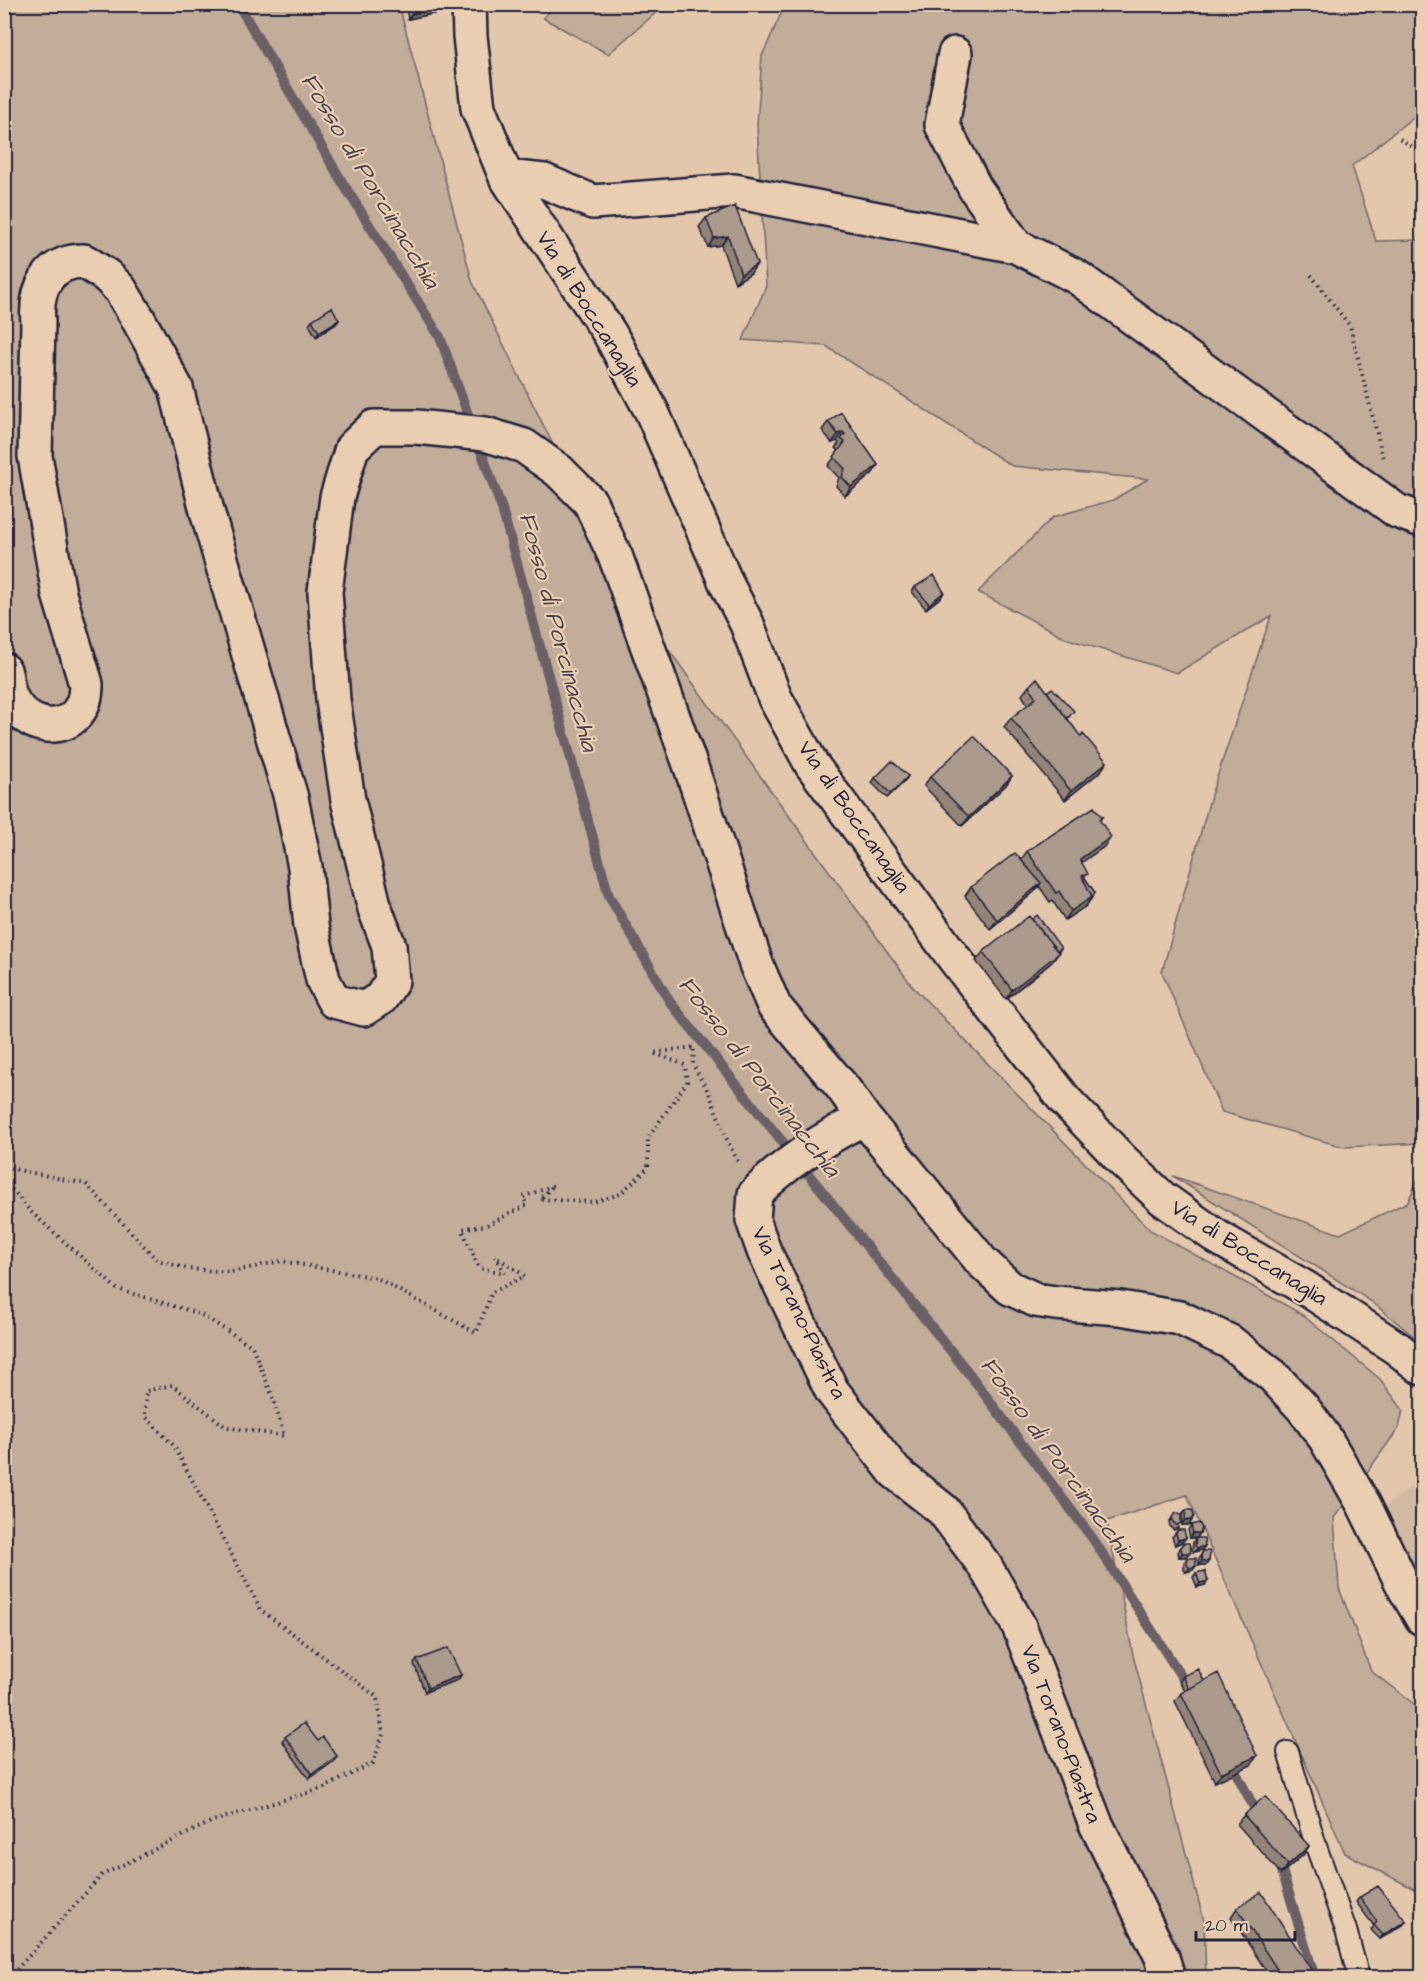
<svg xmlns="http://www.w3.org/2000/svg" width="1427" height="1982" viewBox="0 0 1427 1982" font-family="'Architects Daughter',sans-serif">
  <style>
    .built { fill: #d2baa2 }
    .green { fill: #c2ac9a; stroke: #72676a; stroke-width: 1.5 }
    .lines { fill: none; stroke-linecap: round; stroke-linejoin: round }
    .stream { stroke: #6b6066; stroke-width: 10 }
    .service-casing { stroke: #22223b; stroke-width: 24 }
    .minor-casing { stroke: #22223b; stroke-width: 38 }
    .path { stroke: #22223b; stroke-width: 4; stroke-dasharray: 1.5 4.5; stroke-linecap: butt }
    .service { stroke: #eaceb1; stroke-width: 20 }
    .minor { stroke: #eaceb1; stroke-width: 33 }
    .wall { fill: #948478; stroke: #22223b; stroke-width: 1.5 }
    .shaded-wall { fill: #786c62; stroke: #22223b; stroke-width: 1.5 }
    .building { fill: #ac9a8c; stroke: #22223b; stroke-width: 1.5 }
    .labels { text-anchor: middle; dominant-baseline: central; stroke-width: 4.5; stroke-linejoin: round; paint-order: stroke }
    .street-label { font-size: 22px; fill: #22223b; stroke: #eaceb1 }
    .water-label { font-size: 24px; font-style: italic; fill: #464150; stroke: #eaceb1 }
  </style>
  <rect width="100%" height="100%" fill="#e2c7ac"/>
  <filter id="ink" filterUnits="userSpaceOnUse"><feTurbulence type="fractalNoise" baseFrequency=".0167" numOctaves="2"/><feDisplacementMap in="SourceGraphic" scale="12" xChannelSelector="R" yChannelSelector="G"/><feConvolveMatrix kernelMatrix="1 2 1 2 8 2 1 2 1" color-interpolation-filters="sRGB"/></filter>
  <g filter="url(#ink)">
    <path class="built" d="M 1422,1469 L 1422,1587 L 1383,1508 L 1415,1484 Z"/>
    <path class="green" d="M 557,4 L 665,4 L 665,5 L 608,54 L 543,18 Z
      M 5,5 L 399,5 L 472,281 L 624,588 L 913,987 L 1150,1230 L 1300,1313 L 1380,1379 L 1403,1410 L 1399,1428 L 1334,1518 L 1339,1588 L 1371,1671 L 1422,1710 L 1422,1892 L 1418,1891 L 1345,1853 L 1187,1495 L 1107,1521 L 1133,1655 L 1204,1921 L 1206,1977 L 5,1978 Z
      M 785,5 L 1422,5 L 1422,110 L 1352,166 L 1376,241 L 1422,240 L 1422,673 L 1412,693 L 1422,698 L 1422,1143 L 1344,1147 L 1222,1112 L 1162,972 L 1212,792 L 1271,616 L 1177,673 L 1068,639 L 978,592 L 1053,517 L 1113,500 L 1148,479 L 1012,466 L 826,346 L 743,340 L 766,286 L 757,125 L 762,56 Z
      M 1422,1169 L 1422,1343 L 1372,1302 L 1173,1176 L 1340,1234 L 1408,1202 Z"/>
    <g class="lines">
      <path class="stream" d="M 238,4 L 344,185 L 440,337 L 502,509 L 609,896 L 670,1002 L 971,1376 L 1093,1539 L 1190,1690
        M 1230,1761 L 1260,1819
        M 1279,1861 L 1315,1978"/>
      <defs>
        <path id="service" d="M 1288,1752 L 1317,1849 L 1346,1930 L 1359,1978"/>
        <path id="minor" d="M 469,4 L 470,36 L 478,108 L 506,177 L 610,334 L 652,412 L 727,585 L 747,624 L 775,698 L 812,765 L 954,958 L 1065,1100 L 1122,1160 L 1162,1198 L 1217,1237 L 1307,1289 L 1398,1349 L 1422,1368
          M 955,54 L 942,125 L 975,188 L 1016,246
          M 506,177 L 544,181 L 593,202 L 734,191 L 1016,246 L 1077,277 L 1397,511 L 1422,520
          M 4,670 C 7,679 7,690 11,698 C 31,739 87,733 86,684 L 59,594 L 35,456 L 38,322 C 35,289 48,261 84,261 L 107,276 L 120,289 L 137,317 L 176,388 L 208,515 L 291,798 L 305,867 L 311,926 L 323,980 L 334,1001 L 364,1009 L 381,998 L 392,981 L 389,946 L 375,909 L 348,800 L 333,700 L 325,592 L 337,497 L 352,448 L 374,427 L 416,427 L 485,434 L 524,446 L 559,471 L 590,502 L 616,558 L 692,770 L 756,964 L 774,1006 L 843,1088 L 864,1118 L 982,1262 L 1010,1288 L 1036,1300 L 1055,1303 L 1120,1308 L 1180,1318 L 1230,1342 L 1273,1376 L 1303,1408 L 1325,1438 L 1364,1505 L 1405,1589 L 1422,1618
          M 864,1118 C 825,1138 785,1162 755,1194 L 753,1220 L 764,1251 L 832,1391 L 895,1472 L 943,1510 L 985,1566 L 1019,1626 L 1095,1822 L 1162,1957 L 1168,1978"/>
      </defs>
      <use href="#service" class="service-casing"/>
      <use href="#minor" class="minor-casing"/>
      <path class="path" d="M 1400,139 L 1422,153
        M 1311,275 L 1350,326 L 1383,458
        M 4,1167 L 86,1184 L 157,1260 L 188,1269 L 231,1272 L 281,1261 L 377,1278 L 476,1333 L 492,1292 L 525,1276 L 495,1256 L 505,1273 L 479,1268 L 462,1229 L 487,1225 L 527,1205 L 523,1197 L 554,1185 L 540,1199 L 594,1202 L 620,1194 L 648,1168 L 648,1138 L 687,1082 L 685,1065 L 653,1053 L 694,1047 L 693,1065 L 709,1093 L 728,1142 L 739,1164
        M 4,1180 L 31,1212 L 117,1289 L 200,1314 L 252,1346 L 274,1400 L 284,1436 L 226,1427 L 172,1385 L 146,1391 L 145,1416 L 174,1446 L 261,1610 L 377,1697 L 383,1734 L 373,1763 L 324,1788 L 213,1821 L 102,1875 L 9,1978"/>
      <use href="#service" class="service"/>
      <use href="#minor" class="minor"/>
    </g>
    <path class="wall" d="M 405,4 L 444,4 L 445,7 L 442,12 L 408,19 Z
      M 735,206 L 751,273 L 735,283 L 721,245 L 708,247 L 699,227 L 706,218 Z
      M 312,320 L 339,320 L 336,324 L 316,337 L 309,324 Z
      M 841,412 L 878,465 L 872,474 L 845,496 L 836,486 L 839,478 L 828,466 L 839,451 L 835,448 L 839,443 L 837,441 L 832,443 L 822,430 L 828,422 Z
      M 915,587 L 944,592 L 941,597 L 926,609 L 912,592 Z
      M 1029,686 L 1068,719 L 1101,771 L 1065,800 L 1004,727 L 1011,718 L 1028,705 L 1022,695 Z
      M 908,776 L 905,781 L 887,798 L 872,783 L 875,778 Z
      M 1012,776 L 1006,785 L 962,826 L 924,786 L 930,777 Z
      M 1102,817 L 1100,820 L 1105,846 L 1082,862 L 1085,878 L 1095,893 L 1086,906 L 1065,920 L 1052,900 L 1050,902 L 1039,886 L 1034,892 L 990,929 L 965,896 L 971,887 L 1021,860 L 1027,851 Z
      M 1032,919 L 1061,948 L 1052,962 L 1006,999 L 976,961 L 983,952 Z
      M 1186,1510 L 1192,1520 L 1189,1525 L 1182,1525 L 1182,1515 Z
      M 1176,1513 L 1178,1528 L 1174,1530 L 1170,1527 L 1169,1522 Z
      M 1191,1525 L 1200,1533 L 1197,1538 L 1190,1538 L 1188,1530 Z
      M 1178,1530 L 1182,1542 L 1175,1545 L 1172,1537 Z
      M 1196,1538 L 1202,1550 L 1194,1552 L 1192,1550 L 1193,1542 Z
      M 1183,1543 L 1190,1553 L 1186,1557 L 1179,1557 L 1178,1552 Z
      M 1203,1551 L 1209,1561 L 1206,1565 L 1199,1565 L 1198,1560 Z
      M 1188,1558 L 1193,1570 L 1186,1572 L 1184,1570 L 1184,1562 Z
      M 1196,1573 L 1205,1585 L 1197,1587 L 1193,1577 Z
      M 417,1660 L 461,1675 L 458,1680 L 425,1692 L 414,1664 Z
      M 1183,1676 L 1204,1681 L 1251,1765 L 1215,1782 L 1175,1701 L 1181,1693 L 1185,1691 L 1180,1681 Z
      M 285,1737 L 318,1741 L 337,1756 L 334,1761 L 309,1779 L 282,1741 Z
      M 1244,1815 L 1309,1846 L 1303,1855 L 1281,1874 L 1237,1824 Z
      M 1360,1897 L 1406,1921 L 1403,1925 L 1380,1939 L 1371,1930 L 1374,1926 L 1356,1902 Z
      M 1237,1908 L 1316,1977 L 1270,1977 L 1231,1917 Z"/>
    <path class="shaded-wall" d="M 445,7 L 442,12 L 408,19 L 412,14 Z
      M 728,236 L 721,245 L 708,247 L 714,238 Z
      M 757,264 L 751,273 L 735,283 L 741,274 Z
      M 339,320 L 336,324 L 316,337 L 319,332 Z
      M 843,432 L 837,441 L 832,443 L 838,434 Z
      M 878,465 L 872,474 L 845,496 L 851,487 Z
      M 944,592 L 941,597 L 926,609 L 929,604 Z
      M 1107,762 L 1101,771 L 1065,800 L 1071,791 Z
      M 908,776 L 905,781 L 887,798 L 891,794 Z
      M 1012,776 L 1006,785 L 962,826 L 969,817 Z
      M 1111,837 L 1105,846 L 1074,868 L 1080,859 Z
      M 1041,883 L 1034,892 L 990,929 L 997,920 Z
      M 1095,893 L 1086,906 L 1065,920 L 1071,911 Z
      M 1061,948 L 1057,952 L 1059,953 L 1052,962 L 1006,999 L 1012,990 Z
      M 1185,1520 L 1192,1520 L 1189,1525 L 1182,1525 Z
      M 1193,1533 L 1200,1533 L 1197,1538 L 1190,1538 Z
      M 1186,1538 L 1182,1542 L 1175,1545 L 1178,1540 Z
      M 1205,1546 L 1202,1550 L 1194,1552 L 1198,1548 Z
      M 1182,1553 L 1190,1553 L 1186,1557 L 1179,1557 Z
      M 1202,1561 L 1209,1561 L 1206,1565 L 1199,1565 Z
      M 1196,1566 L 1193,1570 L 1186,1572 L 1190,1568 Z
      M 1208,1581 L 1205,1585 L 1197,1587 L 1200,1583 Z
      M 461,1675 L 458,1680 L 425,1692 L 428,1688 Z
      M 337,1756 L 334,1761 L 309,1779 L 312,1774 Z
      M 1257,1756 L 1251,1765 L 1215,1782 L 1221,1773 Z
      M 1309,1846 L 1303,1855 L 1281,1874 L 1288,1865 Z
      M 1406,1921 L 1403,1925 L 1380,1939 L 1383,1935 Z"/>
    <path class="building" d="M 409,4 L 444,4 L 445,7 L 412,14 Z
      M 735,206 L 757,264 L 741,274 L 728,236 L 714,238 L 706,218 Z
      M 332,307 L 339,320 L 319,332 L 312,320 Z
      M 841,412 L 878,465 L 851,487 L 842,477 L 845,469 L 834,457 L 845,442 L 841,439 L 845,434 L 843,432 L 838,434 L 828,422 Z
      M 934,575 L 944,592 L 929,604 L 915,587 Z
      M 1037,678 L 1081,737 L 1083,734 L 1107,762 L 1071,791 L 1011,718 L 1036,698 L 1029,686 Z
      M 1052,688 L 1074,711 L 1067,719 L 1047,692 Z
      M 974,736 L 1012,776 L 969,817 L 930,777 Z
      M 892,761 L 908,776 L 891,794 L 875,778 Z
      M 1094,807 L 1102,817 L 1099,819 L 1111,837 L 1080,859 L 1088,874 L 1082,876 L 1092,897 L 1071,911 L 1059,891 L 1056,893 L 1027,851 Z
      M 1015,853 L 1041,883 L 997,920 L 971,887 Z
      M 1085,878 L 1095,893 L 1092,896 L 1083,879 Z
      M 1037,915 L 1061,948 L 1057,951 L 1032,919 Z
      M 1029,916 L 1059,953 L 1012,990 L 983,952 Z
      M 1186,1510 L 1192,1510 L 1194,1516 L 1192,1520 L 1185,1520 Z
      M 1176,1513 L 1181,1515 L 1181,1523 L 1177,1525 L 1173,1522 L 1172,1517 Z
      M 1199,1523 L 1202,1528 L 1200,1533 L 1193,1533 L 1191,1525 Z
      M 1178,1530 L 1184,1530 L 1186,1538 L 1178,1540 L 1176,1533 Z
      M 1196,1538 L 1204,1538 L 1205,1546 L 1198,1548 L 1195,1546 Z
      M 1183,1543 L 1189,1543 L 1191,1550 L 1190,1553 L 1182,1553 L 1181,1548 Z
      M 1203,1551 L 1209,1551 L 1210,1553 L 1209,1561 L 1202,1561 L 1201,1556 Z
      M 1188,1558 L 1196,1558 L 1196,1566 L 1190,1568 L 1187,1565 Z
      M 1205,1571 L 1208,1581 L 1200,1583 L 1196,1573 Z
      M 448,1648 L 461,1675 L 428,1688 L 417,1660 Z
      M 1198,1669 L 1204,1681 L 1189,1689 L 1183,1676 Z
      M 1218,1673 L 1257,1756 L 1221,1773 L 1181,1693 Z
      M 304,1723 L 318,1741 L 323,1737 L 337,1756 L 312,1774 L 285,1737 Z
      M 1265,1796 L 1309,1846 L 1288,1865 L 1244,1815 Z
      M 1378,1886 L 1406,1921 L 1383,1935 L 1374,1925 L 1377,1922 L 1360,1897 Z
      M 1261,1892 L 1316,1977 L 1282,1977 L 1237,1908 Z"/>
  </g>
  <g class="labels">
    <g class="street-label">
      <text transform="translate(589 309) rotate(58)">Via di Boccanaglia</text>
      <text transform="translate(854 817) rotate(55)">Via di Boccanaglia</text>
      <text transform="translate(1249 1253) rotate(32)">Via di Boccanaglia</text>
      <text transform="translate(799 1313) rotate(64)">Via Torano-Piastra</text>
      <text transform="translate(1061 1734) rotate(69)">Via Torano-Piastra</text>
    </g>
    <g class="water-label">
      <text transform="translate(370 181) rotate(59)">Fosso di Porcinacchia</text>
      <text transform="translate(558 632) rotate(75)">Fosso di Porcinacchia</text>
      <text transform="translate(759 1077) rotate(52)">Fosso di Porcinacchia</text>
      <text transform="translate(1058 1460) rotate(54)">Fosso di Porcinacchia</text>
    </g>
  </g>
  <rect width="1427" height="1982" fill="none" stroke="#eaceb1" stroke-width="24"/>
  <rect x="12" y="12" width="1403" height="1958" fill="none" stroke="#22223b" stroke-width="2" filter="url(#ink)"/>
  <path d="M1196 1931v9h99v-9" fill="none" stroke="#22223b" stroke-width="3"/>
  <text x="1205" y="1931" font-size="18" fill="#22223b" stroke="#eaceb1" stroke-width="4.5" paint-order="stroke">20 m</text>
</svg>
